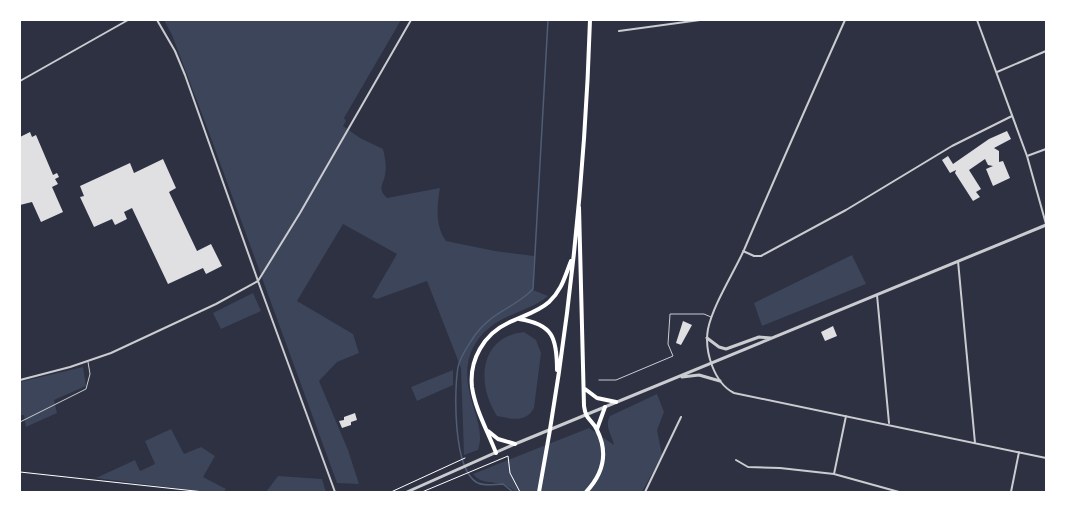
<svg xmlns="http://www.w3.org/2000/svg" width="1066" height="512" viewBox="0 0 1066 512" font-family="'PT Sans',sans-serif">
  <style>
    .green { fill: #3c4559 }
    .lines { fill: none; stroke-linecap: round; stroke-linejoin: round }
    .stream { stroke: #4f5d75; stroke-width: 1.5 }
    .building { fill: #e0e0e3 }
    .path { stroke: #fff; stroke-width: 1 }
    .service { stroke: #caccd0; stroke-width: 1 }
    .minor { stroke: #caccd0; stroke-width: 2 }
    .tertiary { stroke: #caccd0; stroke-width: 3 }
    .primary { stroke: #fff; stroke-width: 4 }
  </style>
  <rect width="100%" height="100%" fill="#2d3142"/>
  <path class="green" d="M 164,20 L 401,20 L 344,118 L 346,121 L 343,126 L 360,138 L 383,149 C 385,157 387,167 385,175 C 383,186 377,188 387,198 L 440,188 C 437,206 435,226 446,241 L 495,251 L 534,256 L 533,290 L 548,296 C 530,311 506,313 488,329 C 480,335 473,346 470,355 C 458,393 488,422 478,450 L 464,455 L 461,368 L 427,281 L 377,299 L 372,297 L 397,254 L 343,224 L 297,301 L 353,334 L 359,353 L 337,362 L 319,381 L 348,450 L 359,484 L 337,483 L 208,130 L 172,35 Z
    M 852,255 L 866,284 L 762,326 L 754,303 Z
    M 253,293 L 261,311 L 221,329 L 213,313 Z
    M 524,332 L 536,340 L 541,353 L 534,408 C 526,423 512,419 497,416 C 476,384 479,337 524,332 Z
    M 83,367 L 86,386 L 54,400 L 57,413 L 26,427 L 24,415 L 20,415 L 20,382 Z
    M 453,370 L 453,385 L 417,401 L 411,387 Z
    M 657,394 L 664,412 L 657,430 L 662,455 L 642,492 L 515,492 C 501,477 484,488 473,474 L 589,428 L 614,445 C 612,435 604,426 610,416 Z
    M 171,429 L 184,454 L 201,447 L 215,456 L 203,477 L 226,489 L 224,492 L 205,492 L 96,478 L 135,460 L 140,471 L 155,464 L 145,441 Z
    M 278,476 L 322,479 L 326,492 L 266,492 Z"/>
  <g class="lines">
    <path class="stream" d="M 513,492 L 503,484 C 494,484 484,487 476,482 C 453,467 454,391 458,367 C 460,357 468,346 473,338 C 491,311 514,309 533,289 L 548,20"/>
  </g>
  <path class="building" d="M 1007,131 L 1011,139 L 994,148 L 999,151 L 999,162 L 1003,161 L 1010,178 L 993,186 L 986,169 L 993,166 L 988,165 L 985,159 L 969,170 L 981,189 L 976,192 L 980,197 L 973,201 L 955,173 L 956,170 L 950,173 L 942,160 L 948,156 L 953,164 L 989,139 Z
    M 30,132 L 32,137 L 36,135 L 53,175 L 57,173 L 59,177 L 55,179 L 58,184 L 52,187 L 63,212 L 41,222 L 32,202 L 20,205 L 20,137 Z
    M 163,159 L 176,188 L 169,192 L 197,251 L 211,244 L 222,266 L 206,274 L 203,268 L 168,284 L 132,208 L 124,212 L 127,219 L 115,225 L 112,219 L 94,227 L 80,197 L 84,196 L 80,186 L 130,163 L 134,173 Z
    M 683,321 L 692,325 L 681,345 L 676,343 Z
    M 833,326 L 837,336 L 825,341 L 821,332 Z
    M 355,413 L 357,420 L 351,422 L 351,425 L 342,428 L 339,421 L 344,420 L 344,417 Z"/>
  <g class="lines">
    <path class="path" d="M 20,472 L 204,492
      M 391,492 L 465,458
      M 422,492 L 508,456 L 510,473 L 520,492"/>
    <path class="service" d="M 599,380 L 616,380 L 673,356 L 668,344 L 670,314 L 704,314 L 711,317
      M 20,422 L 86,389 L 90,374 L 88,362"/>
    <path class="minor" d="M 157,20 L 175,51 L 185,75 L 258,281 L 335,492
      M 845,20 C 811,96 777,173 744,250 C 733,274 713,305 708,329 C 704,351 714,383 734,393 L 1046,458
      M 977,20 L 1027,156 L 1046,224
      M 619,31 L 700,20
      M 997,72 L 1046,51
      M 20,81 L 128,20
      M 1027,156 L 1046,149
      M 743,251 L 754,256 L 761,256 L 846,210 L 952,146 L 1012,116
      M 958,261 L 975,443
      M 877,295 L 889,423
      M 20,380 L 70,367 L 111,353 L 216,304 L 258,281 L 300,213 L 411,20
      M 736,460 L 748,467 L 780,468 L 834,474 L 899,492
      M 834,474 L 846,416
      M 645,492 L 681,417
      M 1011,492 L 1019,452"/>
    <path class="tertiary" d="M 707,338 L 719,347 L 726,349 L 759,337 L 771,338
      M 682,377 L 699,375 L 720,381
      M 407,492 L 515,444 L 1046,225"/>
    <path class="primary" d="M 579,207 L 584,406 C 586,421 592,419 597,430 C 609,454 603,474 586,492
      M 519,319 C 553,324 557,338 557,370
      M 585,389 L 597,398 L 616,402
      M 597,429 L 605,407
      M 488,431 L 498,439 L 515,444
      M 496,453 C 488,432 475,409 472,387 C 469,360 484,334 508,323 C 522,316 538,312 549,302 C 562,290 565,276 571,261
      M 539,492 C 568,337 585,178 590,20"/>
  </g>
  <rect width="1066" height="512" fill="none" stroke="#ffffff" stroke-width="42"/>
</svg>
